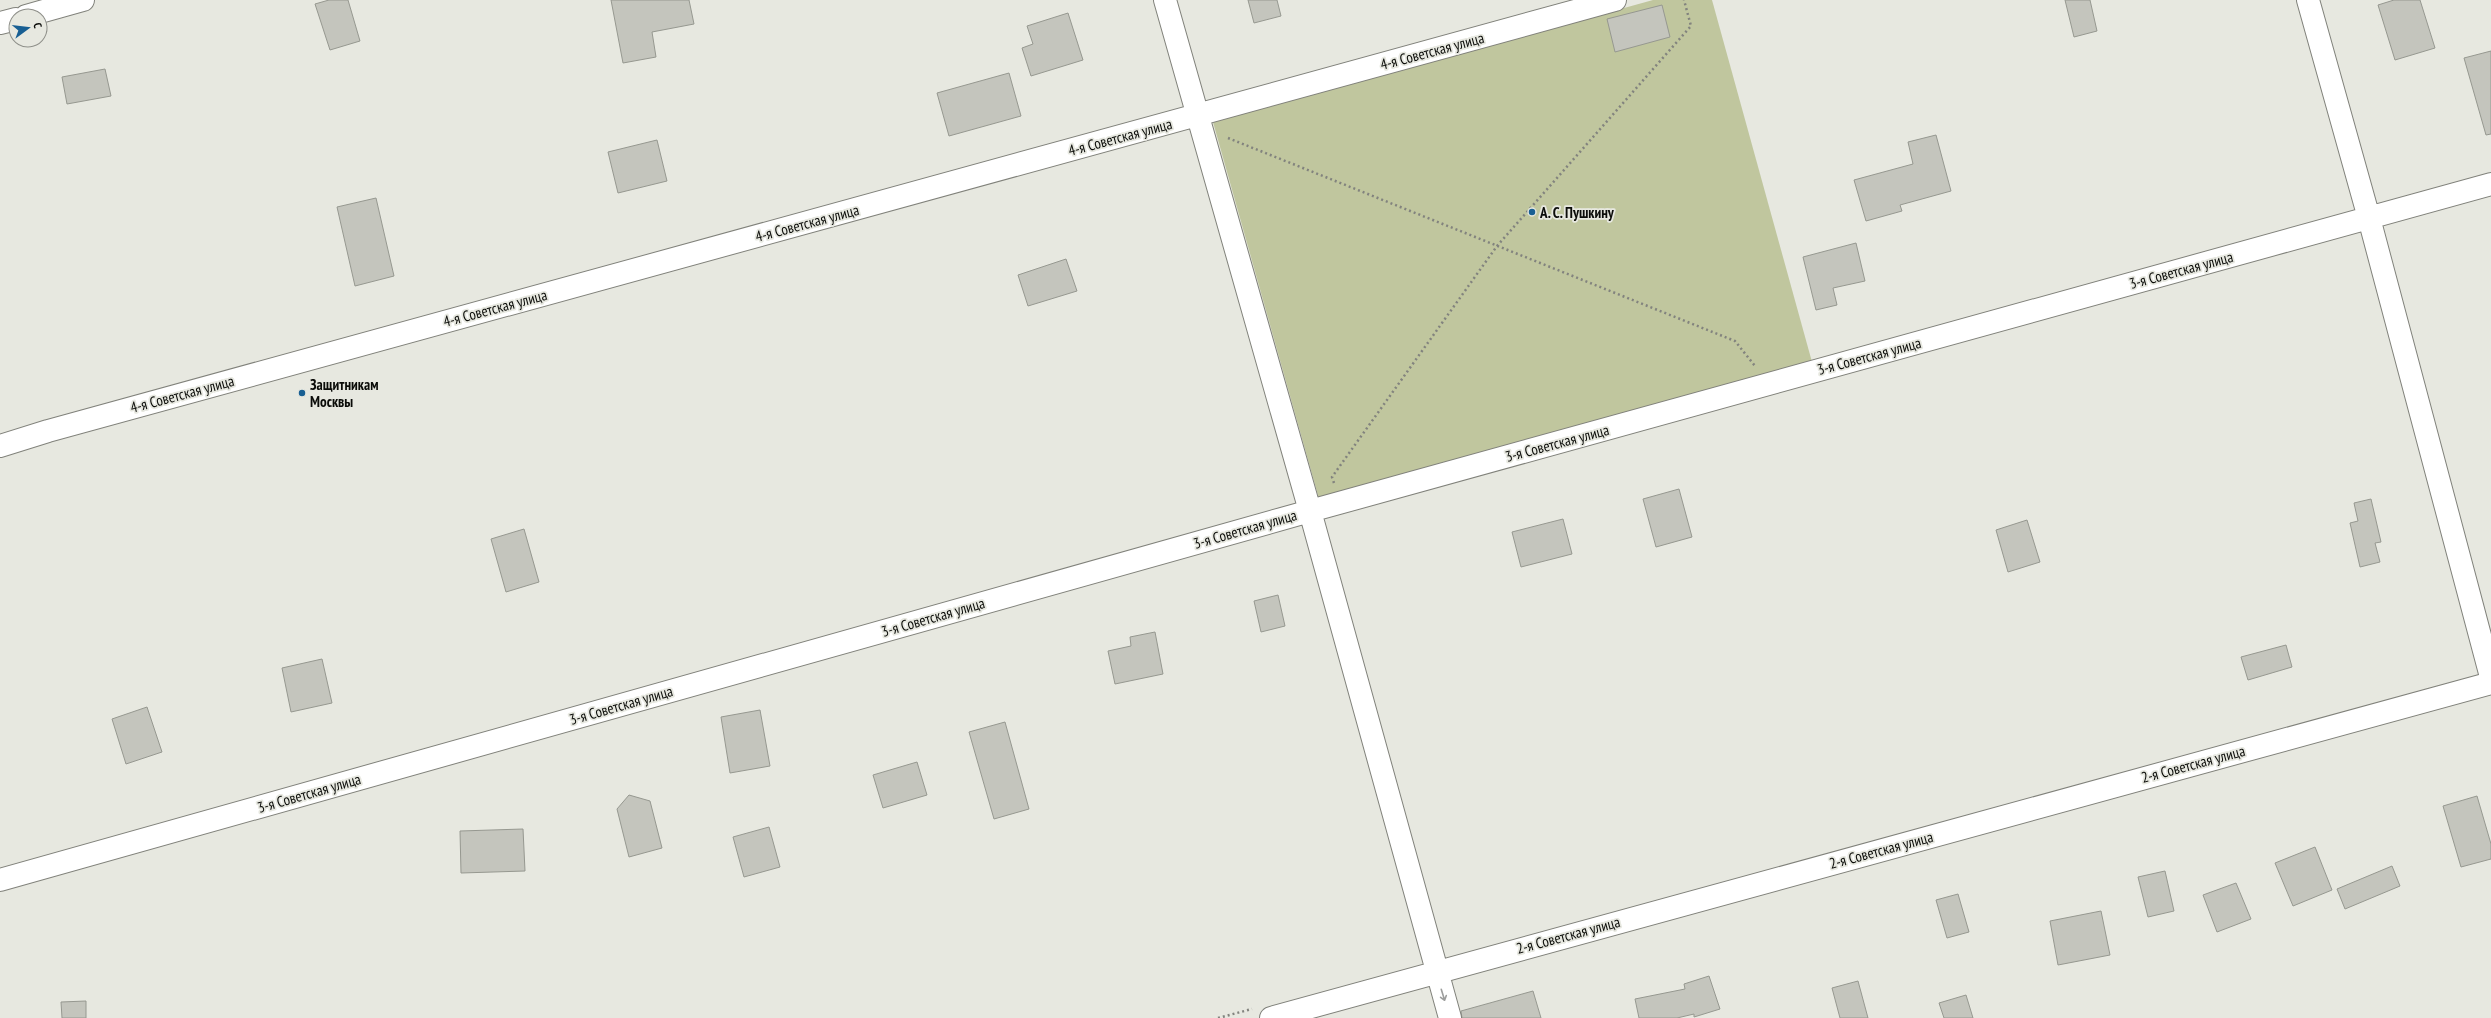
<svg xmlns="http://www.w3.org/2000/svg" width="2491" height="1018" viewBox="0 0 2491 1018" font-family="'PT Sans Narrow',sans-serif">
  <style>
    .green { fill: #c0c69e }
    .building { fill: #c4c5bd; stroke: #969890 }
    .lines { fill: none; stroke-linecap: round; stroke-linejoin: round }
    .minor-casing { stroke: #81827b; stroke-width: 24 }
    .path { stroke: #82837e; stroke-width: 2.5; stroke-dasharray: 2 3; stroke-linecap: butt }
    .minor { stroke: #fff; stroke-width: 22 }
    .oneway { stroke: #9d9e9d }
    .poi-dot { fill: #185f93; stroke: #e7e8e0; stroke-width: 1.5 }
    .labels { text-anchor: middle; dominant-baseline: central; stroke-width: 3.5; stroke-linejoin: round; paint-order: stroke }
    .street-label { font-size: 15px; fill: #0b0c09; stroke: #e7e8e0 }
    .poi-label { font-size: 15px; font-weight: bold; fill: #0b0c09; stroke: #e7e8e0; text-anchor: start }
  </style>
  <rect width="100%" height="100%" fill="#e7e8e0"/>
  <path class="green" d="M 1653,0 L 1712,0 L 1812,362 L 1319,499 L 1213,122 Z"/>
  <path class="building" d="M 329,0 L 348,0 L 360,41 L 330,50 L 315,4 Z
    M 611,0 L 689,0 L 694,24 L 652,32 L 656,57 L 623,63 Z
    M 1248,0 L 1277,0 L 1281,16 L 1254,23 Z
    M 2065,0 L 2090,0 L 2097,31 L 2074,37 Z
    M 2394,0 L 2420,0 L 2435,48 L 2395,60 L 2378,5 Z
    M 1662,5 L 1670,37 L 1615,52 L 1607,19 Z
    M 1068,13 L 1083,60 L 1031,76 L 1022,48 L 1033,44 L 1027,26 Z
    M 2491,51 L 2491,134 L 2486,135 L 2464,58 Z
    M 105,69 L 111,96 L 67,104 L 62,77 Z
    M 1009,73 L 1021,116 L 949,136 L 937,93 Z
    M 1936,135 L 1951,191 L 1900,205 L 1902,211 L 1866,221 L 1854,180 L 1913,164 L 1908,142 Z
    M 657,140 L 667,181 L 618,193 L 608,152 Z
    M 376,198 L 394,276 L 355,286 L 337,207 Z
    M 1856,243 L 1865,281 L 1833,288 L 1837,305 L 1816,310 L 1803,257 Z
    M 1066,259 L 1077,291 L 1028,306 L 1018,275 Z
    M 1679,489 L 1692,537 L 1656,547 L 1643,499 Z
    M 2371,499 L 2381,542 L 2375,543 L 2380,562 L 2360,567 L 2350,523 L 2358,521 L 2354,503 Z
    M 1563,519 L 1572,554 L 1521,567 L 1512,532 Z
    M 2027,520 L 2040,562 L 2008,572 L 1996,530 Z
    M 524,529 L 539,582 L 506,592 L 491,539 Z
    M 1278,595 L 1285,626 L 1261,632 L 1254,601 Z
    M 1155,632 L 1163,674 L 1115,684 L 1108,651 L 1131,646 L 1130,637 Z
    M 2286,645 L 2292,667 L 2248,680 L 2241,657 Z
    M 322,659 L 332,703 L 291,712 L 282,668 Z
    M 147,707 L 162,752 L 126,764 L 112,719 Z
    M 760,710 L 770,766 L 730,773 L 721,717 Z
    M 1005,722 L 1029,809 L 994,819 L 969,732 Z
    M 917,762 L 927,795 L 883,808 L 873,775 Z
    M 629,795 L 650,801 L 662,848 L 629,857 L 617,809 Z
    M 2477,796 L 2491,844 L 2491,859 L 2461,867 L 2443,806 Z
    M 769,827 L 780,867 L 744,877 L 733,837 Z
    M 523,829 L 525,871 L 461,873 L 460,831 Z
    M 2315,847 L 2332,890 L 2293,906 L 2275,863 Z
    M 2392,866 L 2400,886 L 2345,909 L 2337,889 Z
    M 2165,871 L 2174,911 L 2148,917 L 2138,877 Z
    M 2236,883 L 2251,919 L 2217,932 L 2203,895 Z
    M 1958,894 L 1969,932 L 1947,938 L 1936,900 Z
    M 2101,911 L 2110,955 L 2058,965 L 2050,921 Z
    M 1709,976 L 1720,1009 L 1694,1017 L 1694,1014 L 1677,1018 L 1639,1018 L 1635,999 L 1685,989 L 1684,984 Z
    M 1858,981 L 1868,1018 L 1840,1018 L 1832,988 Z
    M 1533,991 L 1541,1018 L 1462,1018 L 1461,1011 Z
    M 1966,995 L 1973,1018 L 1944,1018 L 1939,1003 Z
    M 86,1001 L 86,1018 L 62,1018 L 61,1002 Z"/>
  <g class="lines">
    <defs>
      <path id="minor" d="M 1165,0 L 1310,511 L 1450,1018
        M 2308,0 L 2369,218 L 2491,677
        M 26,16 L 83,0
        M 0,23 L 16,19
        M 0,446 L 48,431 L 1615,0
        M 0,880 L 1310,511 L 2491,184
        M 1271,1018 L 2491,683"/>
    </defs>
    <use href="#minor" class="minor-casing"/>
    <path class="path" d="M 1228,138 L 1735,341 L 1755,366
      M 1334,483 L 1332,477 L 1497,246 L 1691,26 L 1684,0
      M 1218,1018 L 1252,1009"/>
    <use href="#minor" class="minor"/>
  </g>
  <defs><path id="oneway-shaft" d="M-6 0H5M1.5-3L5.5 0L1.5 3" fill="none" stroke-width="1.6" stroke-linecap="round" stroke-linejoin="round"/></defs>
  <use class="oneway" href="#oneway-shaft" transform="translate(1443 995) rotate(73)"/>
  <g class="poi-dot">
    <circle cx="1532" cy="212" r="4"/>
    <circle cx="302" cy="393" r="4"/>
  </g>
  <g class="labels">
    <g class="street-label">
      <text transform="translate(1432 51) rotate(-15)">4-я Советская улица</text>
      <text transform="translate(1120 137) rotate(-15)">4-я Советская улица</text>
      <text transform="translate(807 223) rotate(-15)">4-я Советская улица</text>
      <text transform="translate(2181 270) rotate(-15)">3-я Советская улица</text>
      <text transform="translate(495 308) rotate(-15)">4-я Советская улица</text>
      <text transform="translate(1869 356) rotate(-15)">3-я Советская улица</text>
      <text transform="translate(182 394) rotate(-15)">4-я Советская улица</text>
      <text transform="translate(1557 443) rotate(-15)">3-я Советская улица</text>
      <text transform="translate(1245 529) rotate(-16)">3-я Советская улица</text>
      <text transform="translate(933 617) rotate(-16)">3-я Советская улица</text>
      <text transform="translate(621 705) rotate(-16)">3-я Советская улица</text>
      <text transform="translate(2193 764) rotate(-15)">2-я Советская улица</text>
      <text transform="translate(309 793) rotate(-16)">3-я Советская улица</text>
      <text transform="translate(1881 850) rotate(-15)">2-я Советская улица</text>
      <text transform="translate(1568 935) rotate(-15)">2-я Советская улица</text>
    </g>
    <g class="poi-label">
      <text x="1540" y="212">А. С. Пушкину</text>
      <text x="310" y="384">Защитникам<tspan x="310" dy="17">Москвы</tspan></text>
    </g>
  </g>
  <g transform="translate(28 28) rotate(75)"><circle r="19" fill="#e7e8e0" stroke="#8f908a"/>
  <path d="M0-3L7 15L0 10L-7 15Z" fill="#185f93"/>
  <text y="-6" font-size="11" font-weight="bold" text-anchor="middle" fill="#0b0c09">С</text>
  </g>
</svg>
